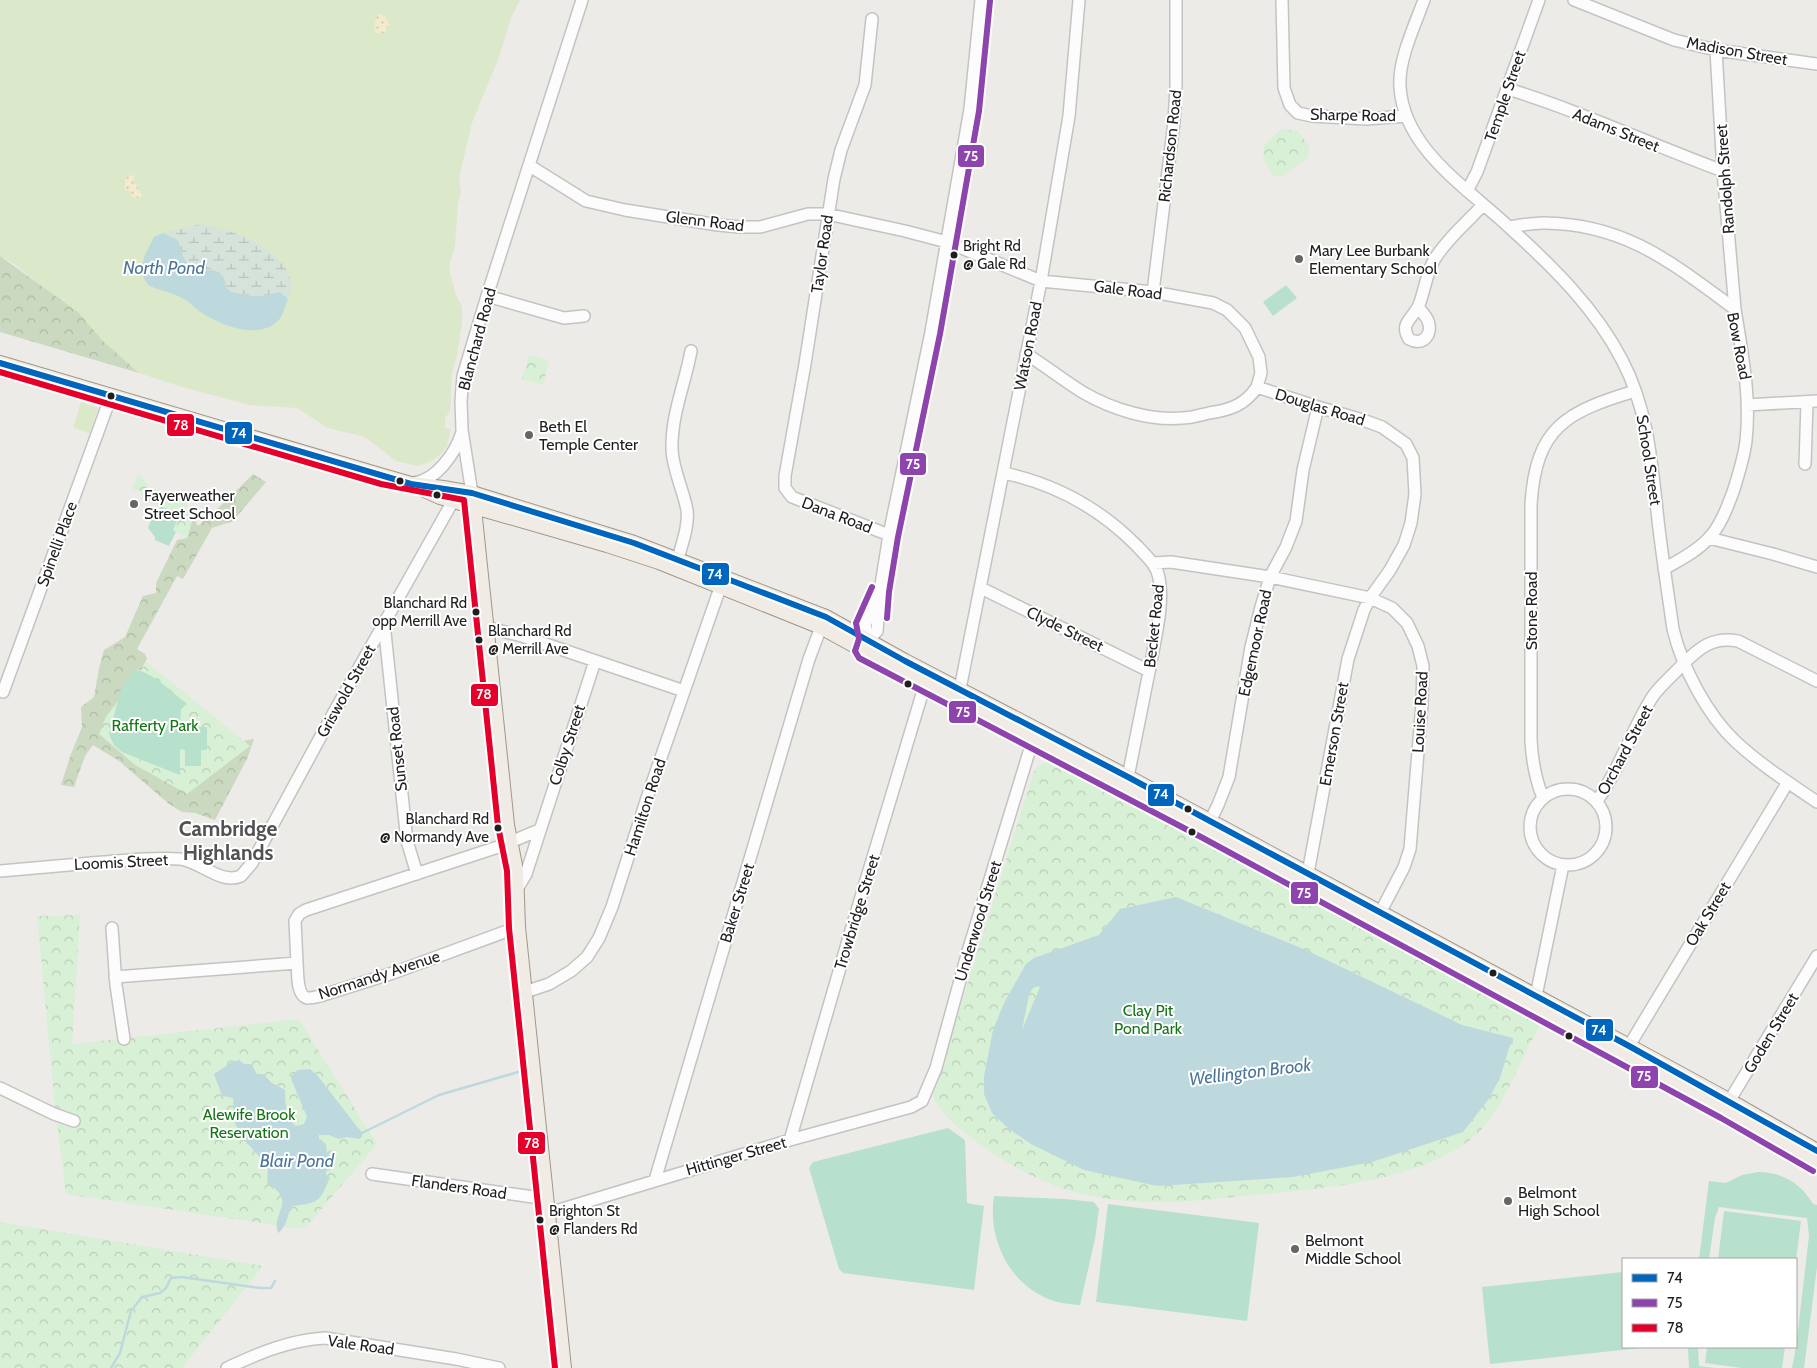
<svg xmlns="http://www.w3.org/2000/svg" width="1817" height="1368" viewBox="0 0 1817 1368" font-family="Cabin,sans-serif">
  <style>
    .grass { fill: #dbe8c9 }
    .forest { fill: url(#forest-crowns) }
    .wetland { fill: url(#wetland-marsh) }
    .sand { fill: url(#sand-dots) }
    .park { fill: url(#park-crowns) }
    .pitch { fill: #b7e1cc }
    .water { fill: #bdd9de; fill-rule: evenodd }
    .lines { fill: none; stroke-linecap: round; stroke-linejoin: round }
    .stream { stroke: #bdd9de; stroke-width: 2.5 }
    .minor-casing { stroke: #c4c3c2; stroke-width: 14 }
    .major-casing { stroke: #a19786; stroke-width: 16 }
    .minor { stroke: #fcfcfc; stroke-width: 11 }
    .major { stroke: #f0ebe5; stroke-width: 14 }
    .bus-1-casing { stroke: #fff; stroke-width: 10 }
    .bus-2-casing { stroke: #fff; stroke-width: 10 }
    .bus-3-casing { stroke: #fff; stroke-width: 10 }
    .bus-1 { stroke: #0065bd; stroke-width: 6 }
    .bus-2 { stroke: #8e44ad; stroke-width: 6 }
    .bus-3 { stroke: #e4002b; stroke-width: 6 }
    .bus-dot { fill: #1f1f1f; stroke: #fff; stroke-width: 2 }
    .poi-dot { fill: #676665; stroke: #fff; stroke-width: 2 }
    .labels { text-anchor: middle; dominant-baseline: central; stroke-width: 4; stroke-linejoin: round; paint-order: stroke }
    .bus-label { font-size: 15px; fill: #1f1f1f; stroke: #fff; text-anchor: start }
    .street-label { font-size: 16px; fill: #1f1f1f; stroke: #fff }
    .poi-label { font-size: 16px; fill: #1f1f1f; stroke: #fff; text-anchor: start }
    .park-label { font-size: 16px; fill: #147517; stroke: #fff }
    .water-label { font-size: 18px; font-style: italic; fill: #4c7698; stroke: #fff }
    .district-label { font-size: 21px; font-weight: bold; fill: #525252; stroke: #fff }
    .line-badge { stroke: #fff; stroke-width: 2 }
    .badge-label { font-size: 14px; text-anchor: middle; font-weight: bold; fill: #fff }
  </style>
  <defs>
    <pattern id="forest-crowns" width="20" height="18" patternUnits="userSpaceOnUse" patternTransform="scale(1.25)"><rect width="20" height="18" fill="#cad9bf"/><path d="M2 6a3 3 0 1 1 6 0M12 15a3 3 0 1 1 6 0" fill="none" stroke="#adbaa4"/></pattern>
    <pattern id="wetland-marsh" width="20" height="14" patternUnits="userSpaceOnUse" patternTransform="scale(1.25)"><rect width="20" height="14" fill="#d6e3da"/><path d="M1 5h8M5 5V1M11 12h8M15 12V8" fill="none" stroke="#b7c2bb"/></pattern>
    <pattern id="sand-dots" width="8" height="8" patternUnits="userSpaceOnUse" patternTransform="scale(1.25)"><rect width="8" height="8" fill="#f4eace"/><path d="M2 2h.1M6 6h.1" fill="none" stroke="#d1c8b0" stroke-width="1.8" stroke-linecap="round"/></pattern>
    <pattern id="park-crowns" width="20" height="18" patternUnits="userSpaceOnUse" patternTransform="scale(1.25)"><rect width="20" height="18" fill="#d8f0d6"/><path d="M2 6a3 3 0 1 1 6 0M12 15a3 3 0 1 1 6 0" fill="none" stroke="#b9cdb7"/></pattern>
  </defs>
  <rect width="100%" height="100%" fill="#edebe8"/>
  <path class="grass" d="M 0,0 L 520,0 L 511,18 L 499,57 L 472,123 L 459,178 L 461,191 L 458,204 L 455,245 L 449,267 L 455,293 L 462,307 L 462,322 L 457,356 L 452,372 L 450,412 L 445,417 L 445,428 L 451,429 L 447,446 L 441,454 L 430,462 L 418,466 L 396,461 L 365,437 L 328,428 L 297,408 L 250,405 L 182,387 L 139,373 L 102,340 L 79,313 L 50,293 L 14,264 L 0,256 Z
    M 81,402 L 98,408 L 90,433 L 73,428 Z"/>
  <path class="forest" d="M 0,256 L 79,313 L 102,340 L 139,373 L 0,332 Z
    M 253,474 L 266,482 L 233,521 L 212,528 L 183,579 L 177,576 L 137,649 L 145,654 L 147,659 L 141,670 L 134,670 L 232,743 L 254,739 L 247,759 L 215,820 L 195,813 L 182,812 L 169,804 L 119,761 L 93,745 L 85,756 L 74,787 L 61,785 L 71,754 L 82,727 L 81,707 L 94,697 L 99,668 L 104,650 L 125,637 L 143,596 L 156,593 L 156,583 L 177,540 L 187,538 L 193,517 L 198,526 L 226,501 Z"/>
  <path class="wetland" d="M 201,224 C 233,229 306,256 288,299 L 280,292 L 262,296 L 252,296 L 231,292 L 226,287 L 226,279 L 211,269 L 202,269 L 188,265 L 183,256 L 178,240 L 163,233 Z"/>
  <path class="sand" d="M 379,14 L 385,16 L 390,26 L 386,28 L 386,32 L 380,34 L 375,32 C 374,27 375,18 379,14 Z
    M 130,175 L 134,176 L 133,182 L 138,186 L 137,190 L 142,192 L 142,195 L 140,198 L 132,197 L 130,191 L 124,189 L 126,178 Z"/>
  <path class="park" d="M 1281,129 L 1298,131 L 1310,147 L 1307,158 L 1281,177 L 1274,176 L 1263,160 L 1264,145 Z
    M 529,355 L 549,361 L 543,385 L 522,379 Z
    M 138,475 L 144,479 L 149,488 L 188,500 L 186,508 L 193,517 L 187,538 L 173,531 L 173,511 L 141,499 L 142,491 L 132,489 Z
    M 147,662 L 250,746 L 187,794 L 135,765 L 99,734 L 106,717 Z
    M 1052,761 L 1542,1023 C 1514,1065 1504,1122 1457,1149 C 1395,1184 1324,1188 1255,1195 C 1202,1200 1150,1207 1097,1197 C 1052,1189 1012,1168 975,1141 C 963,1132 934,1109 933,1094 L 1033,774 C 1037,765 1042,763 1052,761 Z
    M 80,915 L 72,1044 L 299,1019 L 377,1144 L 307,1226 L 302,1229 L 66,1194 L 55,1106 L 37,916 Z
    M 0,1222 L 263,1266 L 182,1368 L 0,1368 Z"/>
  <path class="pitch" d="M 1286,285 L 1297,298 L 1273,316 L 1263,302 Z
    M 160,506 L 173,511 L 177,520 L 173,530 L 176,532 L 169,546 L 155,540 L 155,537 L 148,528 L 152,517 L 158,518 Z
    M 134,670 C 150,670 174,694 187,704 L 181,709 L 180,727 L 207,727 L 207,750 L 201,750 L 201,766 L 185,766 L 185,750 L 180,749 L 180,775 L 122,752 L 114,745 L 109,734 L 121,689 Z
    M 948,1128 L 965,1140 L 967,1203 L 984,1206 L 974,1290 L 843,1273 L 839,1269 L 809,1168 L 813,1162 Z
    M 1758,1172 C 1782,1172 1801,1183 1813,1204 L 1817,1205 L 1817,1267 L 1804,1368 L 1792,1368 L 1796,1347 L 1809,1236 L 1807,1218 L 1719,1207 L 1715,1218 L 1709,1259 L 1699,1259 L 1709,1181 L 1726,1183 L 1742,1175 Z
    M 994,1196 L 1065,1199 L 1094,1202 L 1099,1209 L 1095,1239 L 1080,1305 C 1072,1304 1062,1304 1054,1301 C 1010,1287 987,1239 994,1196 Z
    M 1108,1204 L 1259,1223 L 1247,1321 L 1096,1302 Z
    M 1724,1211 L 1801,1221 L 1796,1260 L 1718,1259 Z
    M 1623,1272 L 1623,1347 L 1650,1347 L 1490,1364 L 1482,1287 Z
    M 1688,1347 L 1698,1347 L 1699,1366 L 1716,1368 L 1689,1368 Z
    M 1707,1347 L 1785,1347 L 1782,1368 L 1742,1368 L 1705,1363 Z"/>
  <path class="water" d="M 163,233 L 178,240 L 183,256 L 188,265 C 193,266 199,269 204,269 C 217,270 225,273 226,287 L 231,292 L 252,296 L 262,296 L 280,292 L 288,299 C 286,304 284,312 281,317 C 263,343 219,325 199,311 C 194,307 190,302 184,299 C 172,292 160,291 148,285 L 141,273 L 144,257 L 154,237 Z
    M 1176,897 L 1306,950 L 1462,1025 L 1513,1038 L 1513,1043 L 1510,1045 L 1500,1078 L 1488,1100 L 1463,1132 L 1372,1162 L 1293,1177 L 1157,1186 L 1084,1170 L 1031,1144 L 1009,1129 L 992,1113 L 984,1094 L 984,1076 L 993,1030 L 1004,1003 L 1026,964 L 1034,958 L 1099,935 L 1120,909 ZM 1037,986 L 1040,987 L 1022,1030 L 1029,995 L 1032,989 Z
    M 239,1060 L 244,1064 L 251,1064 L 257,1074 L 263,1074 L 272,1083 L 285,1090 C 285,1102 286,1119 296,1126 L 304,1124 L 307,1117 L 292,1081 L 291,1076 L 298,1070 L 310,1069 L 317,1075 L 362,1133 L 362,1137 L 359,1139 L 347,1137 L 339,1139 L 329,1135 L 319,1135 L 319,1139 L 326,1144 L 327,1152 L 335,1162 L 330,1170 L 326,1171 L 326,1175 L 330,1177 C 320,1202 319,1203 292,1206 C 287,1214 287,1228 278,1233 C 271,1212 298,1202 267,1183 L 268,1166 L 248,1144 L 235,1124 L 233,1098 L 222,1096 L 214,1074 L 232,1062 Z"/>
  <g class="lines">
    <path class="stream" d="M 359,1133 L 362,1133 L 439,1095 L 525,1070
      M 111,1368 L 120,1353 L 131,1311 L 142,1297 L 160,1293 L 166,1288 L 171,1278 L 182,1277 L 260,1288 L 271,1288 L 275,1281"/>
    <defs>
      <path id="minor" d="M 1282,0 L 1284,88 L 1290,105 L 1298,113 L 1312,116 L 1366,119 L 1406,116
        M 1424,0 C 1415,25 1398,60 1400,87 C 1404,150 1468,188 1510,228 C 1553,267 1595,308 1622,360 C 1648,409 1652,465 1658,520 C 1662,556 1668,593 1673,629 C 1682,667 1707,715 1736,742 C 1761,765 1789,783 1817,802
        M 1574,0 L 1674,40 L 1716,50 L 1817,64
        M 872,19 L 865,85 L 841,150 L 834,179 L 805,364 L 785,476 L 785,488 L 792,497 L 889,535
        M 1716,50 L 1723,171 L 1735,309
        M 1508,89 C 1580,111 1652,145 1723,171
        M 530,166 L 586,201 L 625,210 L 718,225 L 740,227 L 760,227 L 808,214 L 827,214 L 905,231 L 947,242 L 1041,281 L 1153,292 L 1213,303 L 1227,310 L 1245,328 L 1259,357 L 1261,373 L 1257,387
        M 1467,191 L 1477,172 L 1539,0
        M 1509,227 C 1521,225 1532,223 1544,223 C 1626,224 1672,263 1735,309 C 1742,353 1751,396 1746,441 C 1744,458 1738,476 1733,492 C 1727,508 1720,527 1708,539 C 1696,552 1679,560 1664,569
        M 1153,292 L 1174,122 L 1176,86 L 1176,0
        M 487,296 L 564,318 L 584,316
        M 1418,307 C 1421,311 1426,316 1428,321 C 1433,334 1423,347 1409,339 C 1399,323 1413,319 1419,305 C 1424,292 1426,277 1432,264 C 1441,245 1468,221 1483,205
        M 1026,354 C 1046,366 1064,381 1084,393 C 1112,409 1149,421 1182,418 C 1191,418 1200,415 1209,413 C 1230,410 1245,405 1257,387 L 1318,407 L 1363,420 L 1382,427 L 1406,444 L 1413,458 L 1415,494 L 1411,523 L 1404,545 L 1390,570 L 1370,598 L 1364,610 L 1348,659 L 1308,873
        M 1747,405 L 1817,401
        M 1805,464 L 1807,403
        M 1004,473 C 1055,484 1101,509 1138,547 C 1146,556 1157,565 1159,578 C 1164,602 1156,634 1152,657 C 1144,697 1136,737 1128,777
        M 414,483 C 437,480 456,452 462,432
        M 472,493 L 462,430 L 461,401 L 463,376 L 487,296 L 582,0
        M 1709,538 L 1773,554 L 1817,567
        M 678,559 C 682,543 689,526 687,510 C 683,489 673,470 672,450 C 671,415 685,384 691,351
        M 1153,563 L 1171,562 L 1270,577 L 1370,598 L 1392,608 L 1407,623 L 1418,646 L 1423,666 L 1422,703 L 1410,849 L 1404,867 L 1380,913
        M 981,588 L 1149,671
        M 384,623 L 405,823 L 407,841 L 417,874
        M 485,627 L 522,636 L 684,691
        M 868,640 L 877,631 L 880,591 L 889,535 L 931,332 L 970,109 L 981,0
        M 868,640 L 865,625 L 876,600
        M 960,689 L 1041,281 L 1069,116 L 1079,0
        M 3,692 L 111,396
        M1530 827a38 38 0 1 1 76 0a38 38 0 1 1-76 0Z
        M 1543,798 C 1535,778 1532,761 1531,740 L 1531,504 C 1536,427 1566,412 1635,391
        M 1597,801 C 1620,769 1631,730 1653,696 C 1661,685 1673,675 1682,665 C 1699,648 1713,636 1738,641 L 1817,681
        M 1210,821 L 1218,805 L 1229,777 L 1251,647 L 1261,607 L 1270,577 L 1286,547 L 1296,521 L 1303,470 L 1318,407
        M 0,871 C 34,868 69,865 103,862 C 129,860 155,857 180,859 C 200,861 221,885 241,876 L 252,863 L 334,712 L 453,501
        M 516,891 L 526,874 L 595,661
        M 112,928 L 116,985 L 124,1039
        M 297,963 L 295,921 L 299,914 L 306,910 L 501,846 L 539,830
        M 115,977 L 297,963 C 298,972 296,995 307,998 C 311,998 316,997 320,996 L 393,973 L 518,927
        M 525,992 L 549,984 L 571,971 L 587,957 L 599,938 L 612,907 L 648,795 L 721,585
        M 1536,996 L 1563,865
        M 1629,1046 L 1788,782
        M 0,1088 L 54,1114 L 74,1121
        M 1725,1108 L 1817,956
        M 790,1140 L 849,937 L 925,684
        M 372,1174 L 547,1199
        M 655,1180 L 809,659 L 821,627
        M 549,1213 L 790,1140 L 911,1107 L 922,1101 L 936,1068 L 968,951 L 1033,739
        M 227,1368 C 259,1353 290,1340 325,1338 L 456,1359 L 499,1368"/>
      <path id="major" d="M 0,363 L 383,476 L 411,484 L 443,488 L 472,493 L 634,543 L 826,617 L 905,661 L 1128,777 L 1629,1046 L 1730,1101 L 1817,1151
        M 420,488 L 440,497 L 607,545 L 659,562 L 821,627 L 897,669 L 1205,829 L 1725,1110 L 1817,1163
        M 473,499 L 502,776 L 507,825 L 516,870 L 518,927 L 564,1368"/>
    </defs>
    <use href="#minor" class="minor-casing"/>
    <use href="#major" class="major-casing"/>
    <use href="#minor" class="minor"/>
    <use href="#major" class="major"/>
    <defs>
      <path id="bus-1" d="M 0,363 L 411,484 L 472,493 L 634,543 L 826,617 L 905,661 L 1128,777 L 1629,1046 L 1817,1151"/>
      <path id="bus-2" d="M 872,587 L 856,623 L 859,639 L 855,651 L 859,658 L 1201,837 L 1721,1118 L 1813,1171
        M 887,618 L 889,592 L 898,537 L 940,334 L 979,111 L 990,1"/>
      <path id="bus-3" d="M 0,372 L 381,484 L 464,500 L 498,826 L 507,871 L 509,928 L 555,1368"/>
    </defs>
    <use href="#bus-1" class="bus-1-casing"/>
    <use href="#bus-2" class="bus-2-casing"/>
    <use href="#bus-3" class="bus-3-casing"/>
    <use href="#bus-1" class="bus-1"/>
    <use href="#bus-2" class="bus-2"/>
    <use href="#bus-3" class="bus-3"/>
  </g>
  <g class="bus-dot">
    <circle cx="954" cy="255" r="4.5"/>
    <circle cx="111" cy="396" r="4.5"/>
    <circle cx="400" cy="481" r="4.5"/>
    <circle cx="437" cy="495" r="4.5"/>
    <circle cx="476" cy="612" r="4.5"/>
    <circle cx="479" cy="640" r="4.5"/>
    <circle cx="908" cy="684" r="4.5"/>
    <circle cx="1188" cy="809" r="4.5"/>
    <circle cx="498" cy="828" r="4.5"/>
    <circle cx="1192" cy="832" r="4.5"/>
    <circle cx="1493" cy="973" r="4.5"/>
    <circle cx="1569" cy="1036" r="4.5"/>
    <circle cx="540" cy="1220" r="4.5"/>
  </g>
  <g class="poi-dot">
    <circle cx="1299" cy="259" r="5"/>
    <circle cx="529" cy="435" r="5"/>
    <circle cx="134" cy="504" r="5"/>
    <circle cx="1508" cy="1201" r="5"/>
    <circle cx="1295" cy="1249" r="5"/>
  </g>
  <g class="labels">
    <g class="bus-label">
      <text x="963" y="246">Bright Rd<tspan x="963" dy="18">@ Gale Rd</tspan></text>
      <text x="467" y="603" text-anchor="end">Blanchard Rd<tspan x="467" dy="18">opp Merrill Ave</tspan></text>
      <text x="488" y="631">Blanchard Rd<tspan x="488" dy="18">@ Merrill Ave</tspan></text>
      <text x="489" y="819" text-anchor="end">Blanchard Rd<tspan x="489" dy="18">@ Normandy Ave</tspan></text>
      <text x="549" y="1211">Brighton St<tspan x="549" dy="18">@ Flanders Rd</tspan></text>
    </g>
    <g class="street-label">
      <text transform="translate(1737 51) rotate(10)">Madison Street</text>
      <text transform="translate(1505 96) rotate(-71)">Temple Street</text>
      <text transform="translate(1353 115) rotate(1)">Sharpe Road</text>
      <text transform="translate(1616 130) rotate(22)">Adams Street</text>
      <text transform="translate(1170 146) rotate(-84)">Richardson Road</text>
      <text transform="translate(1725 179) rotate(-94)">Randolph Street</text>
      <text transform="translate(705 221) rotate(7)">Glenn Road</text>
      <text transform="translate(822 254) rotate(-82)">Taylor Road</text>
      <text transform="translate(1128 290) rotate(7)">Gale Road</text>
      <text transform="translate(477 339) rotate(-75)">Blanchard Road</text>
      <text transform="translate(1028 346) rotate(-79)">Watson Road</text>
      <text transform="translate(1739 346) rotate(79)">Bow Road</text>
      <text transform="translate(1320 407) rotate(17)">Douglas Road</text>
      <text transform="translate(1649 460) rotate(81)">School Street</text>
      <text transform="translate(837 515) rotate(21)">Dana Road</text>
      <text transform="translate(57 544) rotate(-70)">Spinelli Place</text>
      <text transform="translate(1531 611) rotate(-90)">Stone Road</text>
      <text transform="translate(1154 626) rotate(-84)">Becket Road</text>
      <text transform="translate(1065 629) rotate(26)">Clyde Street</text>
      <text transform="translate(1255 643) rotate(-78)">Edgemoor Road</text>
      <text transform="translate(346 691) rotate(-61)">Griswold Street</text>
      <text transform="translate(1420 712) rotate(-87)">Louise Road</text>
      <text transform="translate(1334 734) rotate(-80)">Emerson Street</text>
      <text transform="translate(567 745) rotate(-72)">Colby Street</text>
      <text transform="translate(397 749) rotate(-96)">Sunset Road</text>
      <text transform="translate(1625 750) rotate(-62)">Orchard Street</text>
      <text transform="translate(645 807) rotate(-72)">Hamilton Road</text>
      <text transform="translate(121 862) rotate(-3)">Loomis Street</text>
      <text transform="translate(737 903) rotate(-73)">Baker Street</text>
      <text transform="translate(857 912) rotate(-73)">Trowbridge Street</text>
      <text transform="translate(1708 914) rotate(-59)">Oak Street</text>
      <text transform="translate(978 921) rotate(-73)">Underwood Street</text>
      <text transform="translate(379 975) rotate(-18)">Normandy Avenue</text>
      <text transform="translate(1771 1033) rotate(-59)">Goden Street</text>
      <text transform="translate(736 1156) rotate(-16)">Hittinger Street</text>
      <text transform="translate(459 1187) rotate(8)">Flanders Road</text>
      <text transform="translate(361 1345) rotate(8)">Vale Road</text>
    </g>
    <g class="poi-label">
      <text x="1309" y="250">Mary Lee Burbank<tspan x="1309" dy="18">Elementary School</tspan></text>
      <text x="539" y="426">Beth El<tspan x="539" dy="18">Temple Center</tspan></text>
      <text x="144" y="495">Fayerweather<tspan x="144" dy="18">Street School</tspan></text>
      <text x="1518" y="1192">Belmont<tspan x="1518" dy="18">High School</tspan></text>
      <text x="1305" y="1240">Belmont<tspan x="1305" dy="18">Middle School</tspan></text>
    </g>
    <g class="park-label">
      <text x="155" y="725">Rafferty Park</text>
      <text x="1148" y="1010">Clay Pit<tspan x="1148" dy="18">Pond Park</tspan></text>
      <text x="249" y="1114">Alewife Brook<tspan x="249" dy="18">Reservation</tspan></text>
    </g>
    <g class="water-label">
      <text x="164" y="268">North Pond</text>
      <text transform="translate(1250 1072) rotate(-7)">Wellington Brook</text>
      <text x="297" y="1161">Blair Pond</text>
    </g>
    <g class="district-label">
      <text x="228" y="828">Cambridge<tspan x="228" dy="24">Highlands</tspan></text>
    </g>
  </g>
  <g class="line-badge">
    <rect x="957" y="144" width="28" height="24" rx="5" fill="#8e44ad"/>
    <rect x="166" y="413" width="29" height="24" rx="5" fill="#e4002b"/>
    <rect x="224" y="421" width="29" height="24" rx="5" fill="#0065bd"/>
    <rect x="899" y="452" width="28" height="24" rx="5" fill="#8e44ad"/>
    <rect x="701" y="562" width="29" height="24" rx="5" fill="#0065bd"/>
    <rect x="470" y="683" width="29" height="24" rx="5" fill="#e4002b"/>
    <rect x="948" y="700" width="29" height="24" rx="5" fill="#8e44ad"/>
    <rect x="1147" y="783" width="28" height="24" rx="5" fill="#0065bd"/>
    <rect x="1290" y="881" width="29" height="24" rx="5" fill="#8e44ad"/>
    <rect x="1585" y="1018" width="29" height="24" rx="5" fill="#0065bd"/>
    <rect x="1630" y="1065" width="29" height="24" rx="5" fill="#8e44ad"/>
    <rect x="517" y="1131" width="29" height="24" rx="5" fill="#e4002b"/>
  </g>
  <g class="badge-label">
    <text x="971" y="161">75</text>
    <text x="181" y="430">78</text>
    <text x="239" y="438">74</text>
    <text x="913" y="469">75</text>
    <text x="715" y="579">74</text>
    <text x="484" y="699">78</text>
    <text x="963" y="717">75</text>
    <text x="1161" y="799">74</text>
    <text x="1304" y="898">75</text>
    <text x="1599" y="1035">74</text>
    <text x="1644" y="1081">75</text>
    <text x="532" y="1148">78</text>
  </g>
  <rect x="1622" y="1258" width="175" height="90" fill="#ffffff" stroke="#a5a5a5"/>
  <rect x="1632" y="1274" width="25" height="8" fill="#0065bd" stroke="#a5a5a5"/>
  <text x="1667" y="1283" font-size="15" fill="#1f1f1f">74</text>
  <rect x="1632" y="1299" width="25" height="8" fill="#8e44ad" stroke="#a5a5a5"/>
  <text x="1667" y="1308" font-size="15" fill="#1f1f1f">75</text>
  <rect x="1632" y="1324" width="25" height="8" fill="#e4002b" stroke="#a5a5a5"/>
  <text x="1667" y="1333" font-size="15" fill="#1f1f1f">78</text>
</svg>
